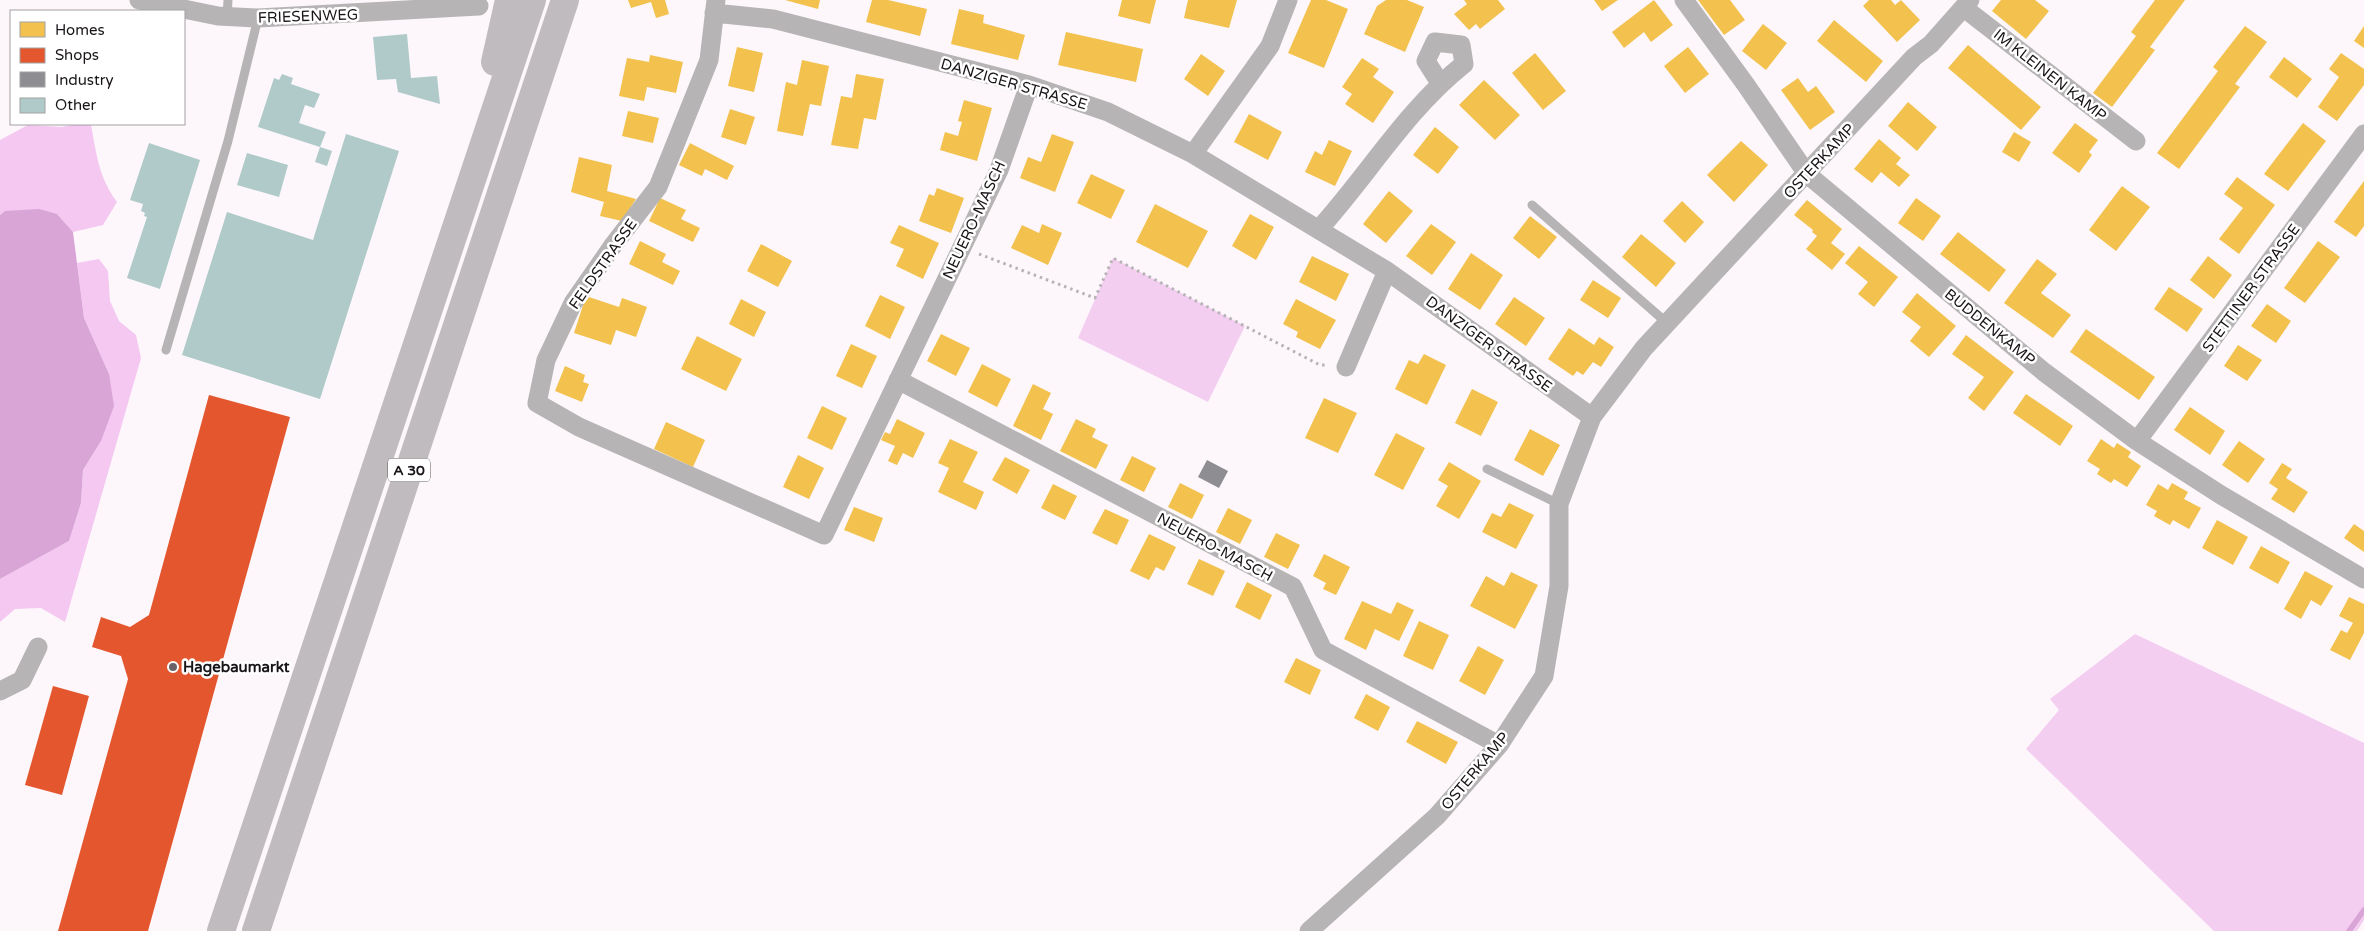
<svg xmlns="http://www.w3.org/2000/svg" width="2364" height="931" viewBox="0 0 2364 931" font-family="'Varela Round',sans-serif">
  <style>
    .green { fill: #f4cef1 }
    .forest { fill: #f4c8f0 }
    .water { fill: #d9a4d6 }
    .homes { fill: #f2c14e }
    .shops { fill: #e4572e }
    .industry { fill: #8d8d92 }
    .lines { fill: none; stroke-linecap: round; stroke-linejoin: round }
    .stream { stroke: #d9a4d6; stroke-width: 5.5 }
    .building { fill: #afcac9 }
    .path { stroke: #b6b3b6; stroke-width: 3; stroke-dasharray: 2.5 4; stroke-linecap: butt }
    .service { stroke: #b6b4b5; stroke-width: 9 }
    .minor { stroke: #b6b4b5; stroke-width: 19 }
    .motorway { stroke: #bfbbbe; stroke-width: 28 }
    .poi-dot { fill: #686368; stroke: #fff; stroke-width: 2 }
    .labels { text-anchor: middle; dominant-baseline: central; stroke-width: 5; stroke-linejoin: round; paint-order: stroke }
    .shield { fill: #fff; stroke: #5d5a5d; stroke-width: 1 }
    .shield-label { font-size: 14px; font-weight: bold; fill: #181418 }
    .street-label { font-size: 15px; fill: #181418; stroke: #fff }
    .poi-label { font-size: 15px; font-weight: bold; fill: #181418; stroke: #fff; text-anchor: start }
  </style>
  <rect width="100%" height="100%" fill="#fdf7fc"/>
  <path class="green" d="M 1113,258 L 1245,326 L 1208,402 L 1078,338 Z
    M 2135,634 L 2364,743 L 2364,920 L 2357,931 L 2214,931 L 2026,749 L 2059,710 L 2050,699 Z"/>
  <path class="forest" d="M 75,124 L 91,124 C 96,153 99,178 117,202 L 103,225 L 73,232 L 57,214 L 5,211 L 0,215 L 0,140 L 28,125 L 62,127 Z
    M 99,259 L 108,271 L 110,301 L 119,321 L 136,335 L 141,358 L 65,622 L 41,608 L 15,609 L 0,622 L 0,579 L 69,541 L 81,503 L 83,470 L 101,441 L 109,374 L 84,318 L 77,263 Z"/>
  <path class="water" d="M 39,209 L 57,214 L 73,232 L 84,318 L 109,374 L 114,406 L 101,441 L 83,470 L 81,503 L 69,541 L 0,579 L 0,215 L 5,211 Z"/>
  <path class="homes" d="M 628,0 L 665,0 L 669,14 L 656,18 L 651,2 L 631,8 Z
    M 785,0 L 820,0 L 818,9 Z
    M 872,0 L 888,0 L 927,9 L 920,36 L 866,22 Z
    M 1122,0 L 1156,0 L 1150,24 L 1118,16 Z
    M 1188,0 L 1237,0 L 1229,28 L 1184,18 Z
    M 1311,0 L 1326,0 L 1348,9 L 1324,68 L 1288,53 Z
    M 1386,0 L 1407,0 L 1424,7 L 1405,52 L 1364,34 L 1377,6 Z
    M 1464,0 L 1498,0 L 1505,9 L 1480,29 L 1476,24 L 1469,30 L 1454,14 L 1467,4 Z
    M 1594,0 L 1618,0 L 1602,11 Z
    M 1654,0 L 1673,25 L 1651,42 L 1644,32 L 1624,48 L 1612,32 Z
    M 1698,0 L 1730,0 L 1745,20 L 1724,35 Z
    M 1869,0 L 1891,0 L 1895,5 L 1901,0 L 1920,20 L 1897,42 L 1863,6 Z
    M 2001,0 L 2035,0 L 2049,11 L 2026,39 L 1992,11 Z
    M 2155,0 L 2185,0 L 2150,47 L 2155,50 L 2112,107 L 2093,93 L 2136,36 L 2131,32 Z
    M 959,9 L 984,15 L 983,23 L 1025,35 L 1018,60 L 951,44 Z
    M 1834,20 L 1883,61 L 1866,82 L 1817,41 Z
    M 1763,24 L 1787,43 L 1766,70 L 1742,51 Z
    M 2245,26 L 2267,42 L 2235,84 L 2240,87 L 2179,169 L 2157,153 L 2218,71 L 2213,67 Z
    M 2364,26 L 2364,48 L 2354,41 Z
    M 1066,32 L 1143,49 L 1136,82 L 1058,65 Z
    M 1968,45 L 2041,107 L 2021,130 L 1948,68 Z
    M 737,47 L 763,53 L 754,92 L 728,86 Z
    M 1688,47 L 1709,74 L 1685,93 L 1664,66 Z
    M 1535,53 L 1566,91 L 1543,110 L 1512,73 Z
    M 2341,53 L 2364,69 L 2364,85 L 2337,121 L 2318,107 L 2339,77 L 2329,69 Z
    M 1201,54 L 1225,71 L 1208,96 L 1184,79 Z
    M 650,55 L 683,62 L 676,93 L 647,87 L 644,101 L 619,96 L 627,58 L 649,62 Z
    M 2284,57 L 2312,79 L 2297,98 L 2269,77 Z
    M 1362,58 L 1379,69 L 1373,77 L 1394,92 L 1373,123 L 1345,104 L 1352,94 L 1342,87 Z
    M 802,60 L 829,66 L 821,106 L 810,104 L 803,136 L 777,131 L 786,82 L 797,85 Z
    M 856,74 L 884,79 L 876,120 L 864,118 L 858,149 L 831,145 L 841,96 L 852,98 Z
    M 1798,78 L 1808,92 L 1816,86 L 1835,112 L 1810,130 L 1781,90 Z
    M 1484,80 L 1520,115 L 1495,140 L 1459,105 Z
    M 964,100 L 992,108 L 977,161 L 940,150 L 945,132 L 958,136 L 962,122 L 958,121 Z
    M 1908,102 L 1937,127 L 1917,151 L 1888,126 Z
    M 730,109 L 755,117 L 746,145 L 721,137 Z
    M 628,111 L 659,118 L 653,143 L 622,136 Z
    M 1249,114 L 1282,132 L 1268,160 L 1234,142 Z
    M 2075,123 L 2098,140 L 2089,152 L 2092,155 L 2079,173 L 2052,153 Z
    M 2303,123 L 2326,141 L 2288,191 L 2264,174 Z
    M 1435,127 L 1459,147 L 1438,174 L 1413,155 Z
    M 2014,132 L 2031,142 L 2019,162 L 2002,152 Z
    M 1052,134 L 1074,142 L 1055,192 L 1020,178 L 1028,157 L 1041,162 Z
    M 1879,139 L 1901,158 L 1896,164 L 1910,175 L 1899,187 L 1881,172 L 1872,183 L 1854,169 Z
    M 1329,140 L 1352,151 L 1335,186 L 1305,172 L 1315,151 L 1322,155 Z
    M 1741,141 L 1768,165 L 1734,202 L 1707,175 Z
    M 690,143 L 734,166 L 727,180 L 705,169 L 702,176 L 679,165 Z
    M 579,157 L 612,165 L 607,191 L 636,199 L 622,221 L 600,216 L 604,202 L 571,192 Z
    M 1091,174 L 1125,190 L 1111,219 L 1077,203 Z
    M 2237,177 L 2275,205 L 2239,254 L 2219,239 L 2243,208 L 2224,194 Z
    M 2364,181 L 2364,226 L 2356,237 L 2334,222 Z
    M 2122,186 L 2150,207 L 2116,251 L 2089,230 Z
    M 937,188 L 964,198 L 951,233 L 919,221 L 929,194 L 934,196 Z
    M 1389,191 L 1413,211 L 1386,243 L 1363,224 Z
    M 660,198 L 686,210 L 681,219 L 700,228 L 693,242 L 649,221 Z
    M 1916,198 L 1941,216 L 1923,241 L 1898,223 Z
    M 1807,200 L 1842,229 L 1831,243 L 1845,254 L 1832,270 L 1806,249 L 1817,236 L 1812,232 L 1813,230 L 1794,215 Z
    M 1682,201 L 1704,222 L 1685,243 L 1663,221 Z
    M 1155,204 L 1208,231 L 1188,268 L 1136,242 Z
    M 1250,214 L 1274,227 L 1256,260 L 1232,246 Z
    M 1530,216 L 1557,237 L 1539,259 L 1513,238 Z
    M 1042,224 L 1062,233 L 1048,265 L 1011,248 L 1022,225 L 1039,233 Z
    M 1431,224 L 1456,242 L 1432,275 L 1406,256 Z
    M 899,225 L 939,243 L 923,279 L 896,266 L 904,249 L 890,243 Z
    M 1958,232 L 2006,270 L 1989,292 L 1940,254 Z
    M 1641,234 L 1676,263 L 1656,287 L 1622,257 Z
    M 640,241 L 666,254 L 662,262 L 680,271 L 673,285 L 629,264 Z
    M 2318,241 L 2340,257 L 2305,303 L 2284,288 Z
    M 761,244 L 792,261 L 778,287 L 747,271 Z
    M 1859,246 L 1898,277 L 1874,307 L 1858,294 L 1868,282 L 1845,263 Z
    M 1471,253 L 1503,275 L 1480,310 L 1448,289 Z
    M 1312,256 L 1349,274 L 1336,301 L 1299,282 Z
    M 2208,256 L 2232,275 L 2214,299 L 2190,280 Z
    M 2037,259 L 2057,274 L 2041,293 L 2071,315 L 2053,338 L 2004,303 Z
    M 1593,280 L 1621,298 L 1608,318 L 1580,300 Z
    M 2169,287 L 2203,309 L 2187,332 L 2154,309 Z
    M 1917,293 L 1956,326 L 1929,357 L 1910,341 L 1921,327 L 1902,312 Z
    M 880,295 L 905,307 L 890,339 L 865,326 Z
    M 586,296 L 619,307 L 622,298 L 647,307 L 636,337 L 616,330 L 611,345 L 574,333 Z
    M 1514,297 L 1545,318 L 1526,346 L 1495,324 Z
    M 741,299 L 766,312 L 754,337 L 729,324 Z
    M 1296,299 L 1336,320 L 1320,349 L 1296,337 L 1298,332 L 1283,324 Z
    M 2267,304 L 2291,321 L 2276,343 L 2251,326 Z
    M 1569,328 L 1594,345 L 1599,337 L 1614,347 L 1601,367 L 1593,362 L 1583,375 L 1577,371 L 1573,376 L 1548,359 Z
    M 2086,329 L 2155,377 L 2139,400 L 2070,352 Z
    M 941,334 L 970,348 L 956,376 L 927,361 Z
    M 1966,335 L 2014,372 L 1984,411 L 1968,398 L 1984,377 L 1952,354 Z
    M 697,336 L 742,359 L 726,391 L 681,369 Z
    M 851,344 L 877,356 L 862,388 L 836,376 Z
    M 2238,345 L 2262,360 L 2247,381 L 2224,366 Z
    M 1424,354 L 1446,365 L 1427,405 L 1395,389 L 1409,360 L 1418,364 Z
    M 982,364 L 1011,379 L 997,407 L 968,392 Z
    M 565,366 L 585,375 L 583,382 L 589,384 L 582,402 L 555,391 Z
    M 1033,384 L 1051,393 L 1043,409 L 1053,414 L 1041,440 L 1013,426 Z
    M 1472,389 L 1498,402 L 1481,436 L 1455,423 Z
    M 2026,394 L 2073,426 L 2060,446 L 2013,413 Z
    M 1324,398 L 1357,413 L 1338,453 L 1305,438 Z
    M 822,406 L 847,418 L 832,450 L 807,438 Z
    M 2190,407 L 2225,431 L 2210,455 L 2174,430 Z
    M 897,419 L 925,433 L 913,458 L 903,453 L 897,465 L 888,461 L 895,446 L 881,440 L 885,432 L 890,434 Z
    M 1076,419 L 1096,429 L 1092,437 L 1108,445 L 1096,469 L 1060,451 Z
    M 666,422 L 705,440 L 693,467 L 654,449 Z
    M 1530,429 L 1560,445 L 1543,476 L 1514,460 Z
    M 1396,433 L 1425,448 L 1403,490 L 1374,475 Z
    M 950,439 L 978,452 L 963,482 L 984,492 L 976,510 L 938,492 L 949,468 L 938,463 Z
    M 2101,439 L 2114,448 L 2117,443 L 2131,452 L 2128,457 L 2141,466 L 2127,487 L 2114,479 L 2111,483 L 2097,474 L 2100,469 L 2087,461 Z
    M 2239,441 L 2265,459 L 2248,483 L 2222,465 Z
    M 798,455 L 824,468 L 809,499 L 783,487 Z
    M 1132,456 L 1156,468 L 1144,492 L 1120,480 Z
    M 1005,457 L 1030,470 L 1017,494 L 992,480 Z
    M 1449,462 L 1481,481 L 1459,519 L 1436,506 L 1448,486 L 1438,480 Z
    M 2282,463 L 2292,469 L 2286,478 L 2308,492 L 2294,513 L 2271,499 L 2278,489 L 2269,483 Z
    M 1180,483 L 1204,495 L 1192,519 L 1168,507 Z
    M 2172,483 L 2188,492 L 2184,499 L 2201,508 L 2189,529 L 2173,520 L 2170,525 L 2154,516 L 2157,511 L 2146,505 L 2158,484 L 2168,490 Z
    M 1053,484 L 1077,496 L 1065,520 L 1041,508 Z
    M 1509,503 L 1534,515 L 1516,549 L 1482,532 L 1492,513 L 1501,517 Z
    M 854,507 L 883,518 L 874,542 L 844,530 Z
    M 1228,508 L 1252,520 L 1240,544 L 1216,532 Z
    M 1105,509 L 1129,520 L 1117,545 L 1092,533 Z
    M 2217,520 L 2248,537 L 2233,565 L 2202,548 Z
    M 2354,524 L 2364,531 L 2364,552 L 2344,538 Z
    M 1276,533 L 1300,545 L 1288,569 L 1264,557 Z
    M 1149,534 L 1176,547 L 1164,571 L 1156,567 L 1149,580 L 1130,571 Z
    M 2261,546 L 2290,562 L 2278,584 L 2249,568 Z
    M 1324,554 L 1350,567 L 1336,595 L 1323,589 L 1326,583 L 1313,576 Z
    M 1199,559 L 1225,571 L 1213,596 L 1187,584 Z
    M 2305,571 L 2333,586 L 2321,606 L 2311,600 L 2301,619 L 2284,609 Z
    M 1511,572 L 1538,585 L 1515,629 L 1470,606 L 1486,576 L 1504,586 Z
    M 1247,582 L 1272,595 L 1260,620 L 1235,607 Z
    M 2349,597 L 2364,604 L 2364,633 L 2350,660 L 2330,650 L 2341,630 L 2347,633 L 2353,623 L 2339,616 Z
    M 1362,601 L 1391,614 L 1397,602 L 1414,610 L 1399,641 L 1375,629 L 1366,650 L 1344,639 Z
    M 1419,621 L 1449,635 L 1433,670 L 1403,656 Z
    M 1478,646 L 1504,660 L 1485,695 L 1459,681 Z
    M 1296,658 L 1321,670 L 1310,695 L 1284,682 Z
    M 1366,694 L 1390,707 L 1378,731 L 1354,718 Z
    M 1417,721 L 1458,742 L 1446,764 L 1406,742 Z"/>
  <path class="shops" d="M 209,395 L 290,417 L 148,931 L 58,931 L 128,679 L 121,656 L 92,647 L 101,617 L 130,627 L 149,615 Z
    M 53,686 L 89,696 L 62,795 L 25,785 Z"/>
  <path class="industry" d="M 1207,460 L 1228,471 L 1219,488 L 1198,477 Z"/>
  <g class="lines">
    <path class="stream" d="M 2349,931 L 2364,910"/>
  </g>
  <path class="building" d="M 407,34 L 411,78 L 437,76 L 440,104 L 398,92 L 396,79 L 377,80 L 373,37 Z
    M 282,74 L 293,78 L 291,84 L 320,94 L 314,108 L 305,105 L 299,123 L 326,132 L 320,147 L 258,127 L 274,78 L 279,80 Z
    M 346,134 L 399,151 L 320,399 L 182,355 L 227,212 L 313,240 Z
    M 149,143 L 200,160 L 160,289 L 127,278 L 147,217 L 144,216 L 145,213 L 141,211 L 143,204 L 130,200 Z
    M 320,147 L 332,151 L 327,166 L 315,162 Z
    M 247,153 L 288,165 L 279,197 L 237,185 Z"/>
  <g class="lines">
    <path class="path" d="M 979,254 L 1095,298 L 1113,258 L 1320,365 L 1328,365"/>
    <path class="service" d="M 227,17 L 228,0
      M 1532,205 L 1667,323
      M 166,350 L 228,141 L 258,18
      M 1487,469 L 1559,504"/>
    <path class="minor" d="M 139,0 L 218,16 L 258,18 L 479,6
      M 716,0 L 709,60 L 658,187 L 614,244 L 573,303 L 546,360 L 537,403 L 579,427 L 824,535 L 999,170 L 1029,85
      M 1684,0 L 1746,85 L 1807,174 L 2044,372 L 2137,441 L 2221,495 L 2364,579
      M 1964,8 L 2136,141
      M 714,13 L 773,19 L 1029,85 L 1108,112 L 1193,154 L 1387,271 L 1592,417
      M 1193,154 L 1270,46 L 1288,0
      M 1319,229 C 1368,175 1406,110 1464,64 L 1461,45 L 1435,42 L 1426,61 L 1440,83
      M 1346,367 L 1387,271
      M 898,380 L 1293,587 L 1323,650 L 1499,745
      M 2137,441 L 2364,134
      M 0,691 L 22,680 L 38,647
      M 1309,931 L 1437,816 L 1499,745 L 1544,676 L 1559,586 L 1559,504 L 1592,417 L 1644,348 L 1914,57 L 1931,44 L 1970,0"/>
    <path class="motorway" d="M 495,62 L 509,0
      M 221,931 L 532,0
      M 256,931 L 565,0"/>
  </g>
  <circle class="poi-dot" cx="173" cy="667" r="5"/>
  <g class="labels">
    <rect class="shield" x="388" y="458.5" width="42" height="23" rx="4"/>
    <g class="shield-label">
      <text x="409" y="470">A 30</text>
    </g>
    <g class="street-label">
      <text transform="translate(308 16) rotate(-2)">FRIESENWEG</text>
      <text transform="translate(2050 75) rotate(38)">IM KLEINEN KAMP</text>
      <text transform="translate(1014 84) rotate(16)">DANZIGER STRASSE</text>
      <text transform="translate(1819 161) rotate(-47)">OSTERKAMP</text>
      <text transform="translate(974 220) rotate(-65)">NEUERO-MASCH</text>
      <text transform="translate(603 264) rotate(-55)">FELDSTRASSE</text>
      <text transform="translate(2251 288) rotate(-54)">STETTINER STRASSE</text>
      <text transform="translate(1990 327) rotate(39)">BUDDENKAMP</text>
      <text transform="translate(1489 344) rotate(36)">DANZIGER STRASSE</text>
      <text transform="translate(1215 547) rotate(28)">NEUERO-MASCH</text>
      <text transform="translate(1475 771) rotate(-50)">OSTERKAMP</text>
    </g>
    <g class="poi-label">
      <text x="183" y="667">Hagebaumarkt</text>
    </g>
  </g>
  <rect x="10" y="10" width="175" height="115" fill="#ffffff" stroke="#a3a1a3"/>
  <rect x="20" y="22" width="25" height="15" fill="#f2c14e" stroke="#a3a1a3"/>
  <text x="55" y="35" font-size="15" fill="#181418">Homes</text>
  <rect x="20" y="48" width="25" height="15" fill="#e4572e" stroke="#a3a1a3"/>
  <text x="55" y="60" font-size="15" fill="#181418">Shops</text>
  <rect x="20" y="72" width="25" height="15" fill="#8d8d92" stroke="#a3a1a3"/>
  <text x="55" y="85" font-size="15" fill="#181418">Industry</text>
  <rect x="20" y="98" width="25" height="15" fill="#afcac9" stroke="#a3a1a3"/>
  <text x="55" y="110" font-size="15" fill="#181418">Other</text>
</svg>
